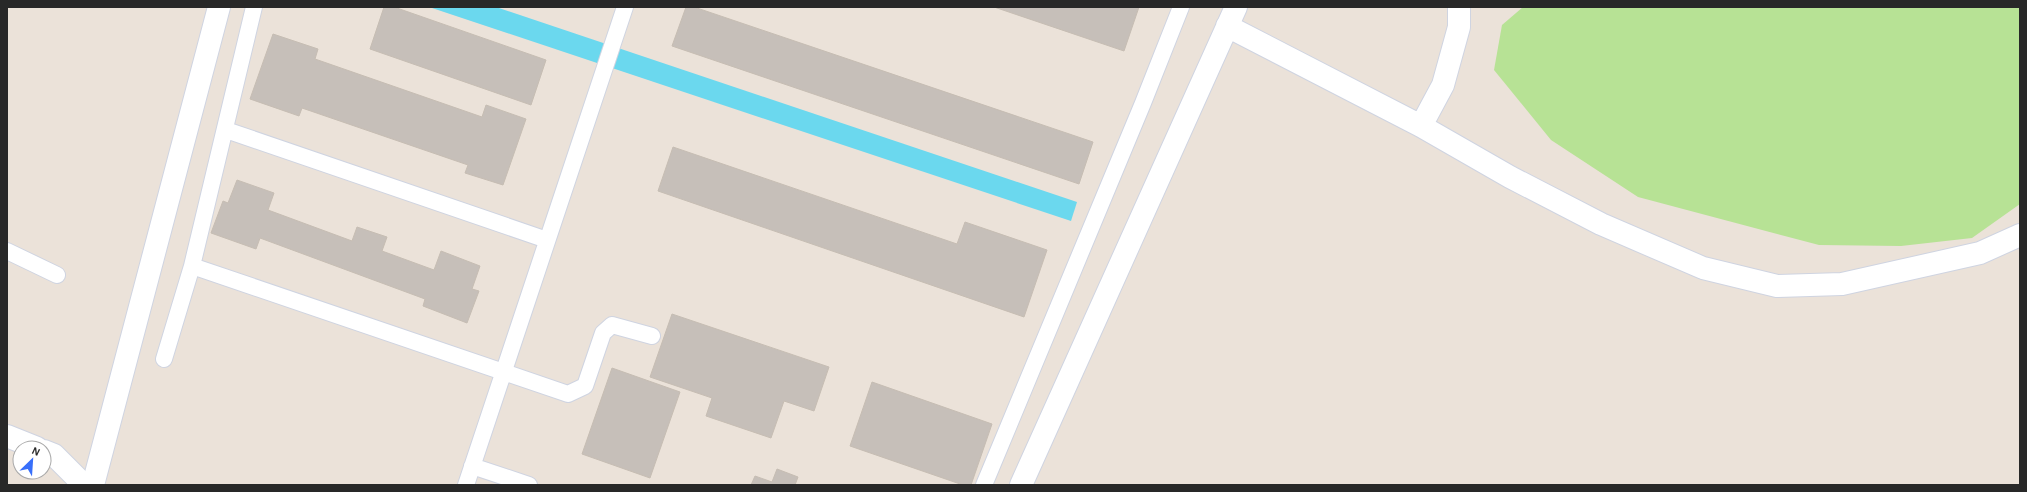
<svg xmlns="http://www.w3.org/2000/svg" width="2027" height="492" viewBox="0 0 2027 492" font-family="'Alegreya Sans',sans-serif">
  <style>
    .green { fill: #b7e295 }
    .water { fill: #6bd8ee }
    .building { fill: #c6bfb9; stroke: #c6bdb3 }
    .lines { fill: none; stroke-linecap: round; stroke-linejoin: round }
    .lane-casing { stroke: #cfd4e1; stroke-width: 18 }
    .street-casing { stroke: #cfd4e1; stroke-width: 24 }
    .secondary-casing { stroke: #cfd4e1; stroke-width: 24 }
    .lane { stroke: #fff; stroke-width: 16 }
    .street { stroke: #fff; stroke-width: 22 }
    .secondary { stroke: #fff; stroke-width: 22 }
  </style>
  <rect width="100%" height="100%" fill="#ebe2d9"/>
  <path class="green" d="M 1523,7 L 2020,7 L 2020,204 L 1972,238 L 1901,246 L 1819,245 L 1638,197 L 1551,140 L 1494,70 L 1502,25 Z"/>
  <path class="water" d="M 429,7 L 496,7 L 1077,202 L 1071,221 Z"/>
  <path class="building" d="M 384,7 L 394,7 L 546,60 L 531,105 L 370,49 Z
    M 686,7 L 694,7 L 1093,142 L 1079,184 L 672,46 Z
    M 994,7 L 1139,7 L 1124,51 Z
    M 273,34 L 318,49 L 315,59 L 482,117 L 486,105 L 526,119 L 503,185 L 465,173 L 468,165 L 302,108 L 299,116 L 250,99 Z
    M 673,147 L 957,244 L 965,222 L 1047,250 L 1024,317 L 658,191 Z
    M 237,180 L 274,193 L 268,210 L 352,241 L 357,227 L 387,237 L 382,251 L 434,270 L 441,251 L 480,266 L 472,289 L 479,291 L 467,323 L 423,306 L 425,299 L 260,238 L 256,249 L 211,233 L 223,201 L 228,203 Z
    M 672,314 L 829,367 L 814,411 L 784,401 L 771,438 L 706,416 L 712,398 L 650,377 Z
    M 612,368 L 680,392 L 650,478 L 582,454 Z
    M 872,382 L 992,424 L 971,485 L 963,485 L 850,446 Z
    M 777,469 L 798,477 L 795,485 L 751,485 L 755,476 L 772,482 Z"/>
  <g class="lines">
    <defs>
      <path id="lane" d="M 226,130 L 547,240
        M 7,251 L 57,275
        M 192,266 L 568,394 L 585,386 L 603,333 L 612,325 L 652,336
        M 164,359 L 192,266 L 254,7
        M 472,466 L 529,485
        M 466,485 L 625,7
        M 984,485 L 1143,103 L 1181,7"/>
      <path id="street" d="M 1227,26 L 1421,126 L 1510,177 L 1601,224 L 1703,268 L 1777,286 L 1842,284 L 1980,253 L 2020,235
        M 1421,126 L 1443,85 L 1459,27 L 1459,7
        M 93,485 L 219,7
        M 1021,485 L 1236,7"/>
      <path id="secondary" d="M 7,436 L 37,448
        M 44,451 L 54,455 L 84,485"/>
    </defs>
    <use href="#lane" class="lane-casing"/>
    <use href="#street" class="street-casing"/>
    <use href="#secondary" class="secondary-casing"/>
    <use href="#lane" class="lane"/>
    <use href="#street" class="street"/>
    <use href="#secondary" class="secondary"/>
  </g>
  <rect width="2027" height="492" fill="none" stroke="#282828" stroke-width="16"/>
  <g transform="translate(32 460) rotate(25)"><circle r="19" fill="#ffffff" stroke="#a9a9a9"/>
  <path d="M0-3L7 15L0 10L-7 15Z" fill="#386ffa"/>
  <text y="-6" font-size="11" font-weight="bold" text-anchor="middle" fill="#282828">N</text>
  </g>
</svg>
